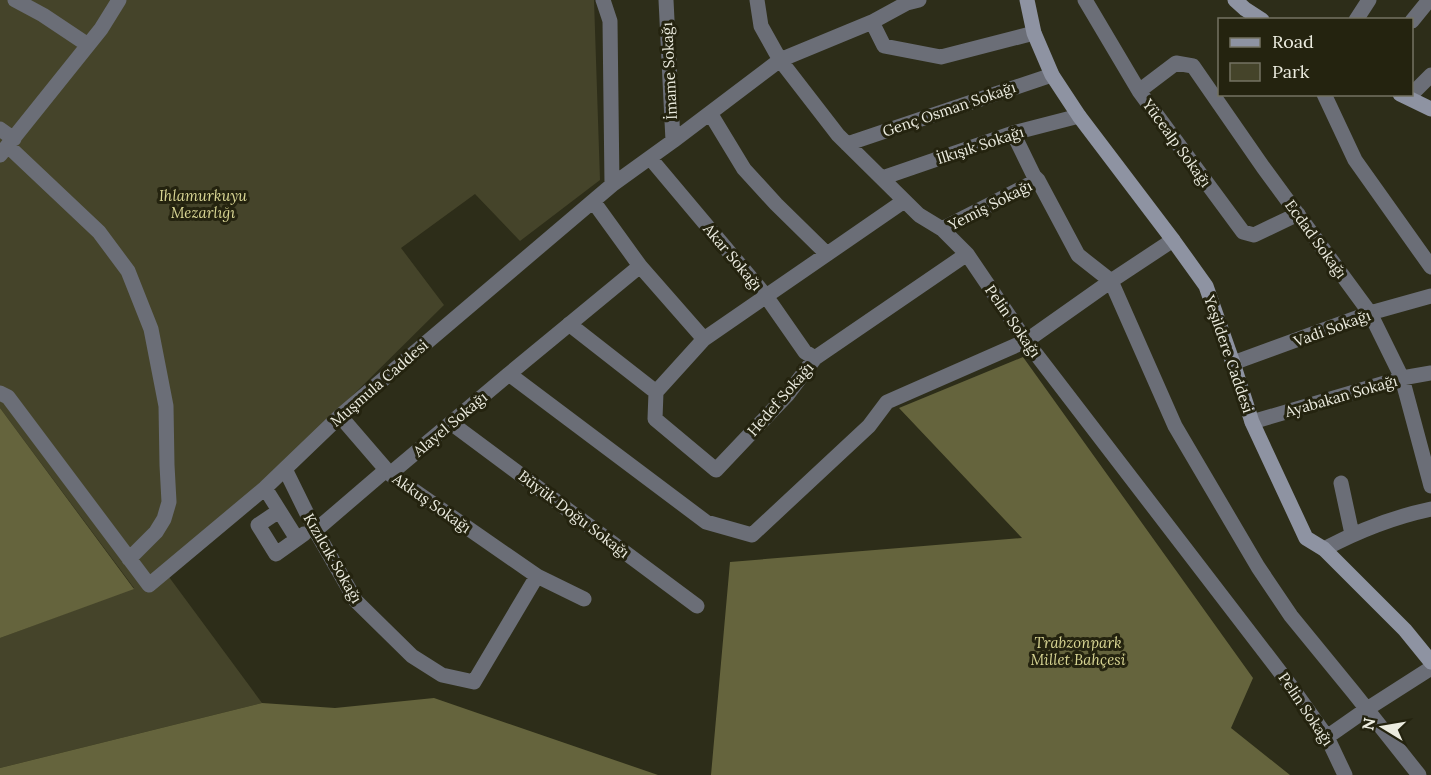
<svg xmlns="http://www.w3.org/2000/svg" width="1431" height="775" viewBox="0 0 1431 775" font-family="Lora,serif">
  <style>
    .green { fill: #45442a }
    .forest { fill: #65643d }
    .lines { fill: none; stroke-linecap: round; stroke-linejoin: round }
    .street { stroke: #6b6e77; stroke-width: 15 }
    .secondary { stroke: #8e93a2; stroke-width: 15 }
    .labels { text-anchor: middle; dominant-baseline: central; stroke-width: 6; stroke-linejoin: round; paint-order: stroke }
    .street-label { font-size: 15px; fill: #ecece0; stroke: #24230f }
    .park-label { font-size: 15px; font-style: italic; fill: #d8d593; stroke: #24230f }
  </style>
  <rect width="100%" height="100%" fill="#2d2d19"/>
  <path class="green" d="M 0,0 L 594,0 L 600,180 L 520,241 L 475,194 L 401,248 L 444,305 L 169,577 L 262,703 L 0,768 L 0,638 L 134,588 L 0,408 Z"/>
  <path class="forest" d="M 1023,357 L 1253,678 L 1231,728 L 1290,775 L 711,775 L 730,562 L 1022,538 L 899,408 Z
    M 0,408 L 134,589 L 0,638 Z
    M 434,698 L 658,775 L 0,775 L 0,768 L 262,703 L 335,708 Z"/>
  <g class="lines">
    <path class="street" d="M 15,0 L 43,15 L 88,45
      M 603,0 L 610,21 L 612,185
      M 666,0 L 673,141
      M 757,0 L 761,26 L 780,60 L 872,22 L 907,3 L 919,0
      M 1085,0 L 1139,91 L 1243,232 L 1254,235 L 1298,214
      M 1356,20 L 1369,0
      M 1412,21 L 1429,0
      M 872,22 L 884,46 L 941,57 L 1034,33
      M 1139,91 L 1176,63 L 1193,66 L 1263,167 L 1370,313 L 1402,378 L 1431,486
      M 1324,94 L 1355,160 L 1431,267
      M 1412,94 L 1431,75
      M 710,113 L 744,169 L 776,204 L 827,254
      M 0,129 L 14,139
      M 1013,133 L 1034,176 L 1038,180 L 1078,255 L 1111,281 L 1173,240
      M 847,144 L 1052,75
      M 8,146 L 99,232 L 128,271 L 151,329 L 166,406 L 167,465 L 169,502 L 164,519 L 156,532 L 129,559
      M 0,155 L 101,29 L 119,0
      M 650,158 L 766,296 L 805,352 L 815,358
      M 882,178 L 1013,133 L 1079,116
      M 593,201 L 640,266
      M 904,201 L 704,339 L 640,266 L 509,374 L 706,522 L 752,535 L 869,426 L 887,402 L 1026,341 L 1111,281 L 1175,426 L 1258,567 L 1291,616 L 1354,693 L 1419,775
      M 942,229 L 1038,180
      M 569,324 L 656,392 L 655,419 L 716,470 L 788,394 L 815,358 L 967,254
      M 1233,363 L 1370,313 L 1431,296
      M 656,392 L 704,339
      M 0,393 L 8,397 L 149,585 L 265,488 L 340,416 L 612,185 L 673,141 L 780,60 L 838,135 L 919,215 L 942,229 L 967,254 L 1026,341 L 1290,685 L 1327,737 L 1345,775
      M 340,416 L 390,474 L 537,576 L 584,599
      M 1252,422 L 1402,378 L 1431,373
      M 451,423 L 697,606
      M 285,469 L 314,528 L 356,601 L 412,656 L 442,675 L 474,682 L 537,576
      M 390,474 L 509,374
      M 1341,483 L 1352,534
      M 265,488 L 297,539 L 304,534
      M 279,511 L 258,525 L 276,554 L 297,539
      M 316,530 L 386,470
      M 1324,549 C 1358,531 1393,517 1431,509
      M 1327,737 L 1367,709 L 1431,668"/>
    <path class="secondary" d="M 1027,0 L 1034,33 L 1052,75 L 1079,116 L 1173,240 L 1206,286 L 1233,363 L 1252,422 L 1306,538 L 1324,549 L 1405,630 L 1431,662
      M 1235,0 L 1245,9 L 1262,20
      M 1400,94 L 1431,109"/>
  </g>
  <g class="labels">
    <g class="street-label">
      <text transform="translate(669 71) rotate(-93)">İmame Sokağı</text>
      <text transform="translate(949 109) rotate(-19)">Genç Osman Sokağı</text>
      <text transform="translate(1177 143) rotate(54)">Yücealp Sokağı</text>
      <text transform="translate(980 145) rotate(-18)">İlkışık Sokağı</text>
      <text transform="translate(990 205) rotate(-27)">Yemiş Sokağı</text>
      <text transform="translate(1316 239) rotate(54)">Ecdad Sokağı</text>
      <text transform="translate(733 257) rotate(50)">Akar Sokağı</text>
      <text transform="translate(1013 321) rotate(55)">Pelin Sokağı</text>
      <text transform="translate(1332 328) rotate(-20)">Vadi Sokağı</text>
      <text transform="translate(1229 354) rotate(71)">Yeşildere Caddesi</text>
      <text transform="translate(379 383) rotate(-41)">Muşmula Caddesi</text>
      <text transform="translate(1341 396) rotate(-16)">Ayabakan Sokağı</text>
      <text transform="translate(780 399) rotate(-49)">Hedef Sokağı</text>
      <text transform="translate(450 424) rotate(-40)">Alayel Sokağı</text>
      <text transform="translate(432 503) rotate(35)">Akkuş Sokağı</text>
      <text transform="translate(574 514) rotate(37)">Büyük Doğu Sokağı</text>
      <text transform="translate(333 558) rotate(60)">Kızılcık Sokağı</text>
      <text transform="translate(1306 709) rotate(56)">Pelin Sokağı</text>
    </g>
    <g class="park-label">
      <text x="203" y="195">Ihlamurkuyu<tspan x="203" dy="17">Mezarlığı</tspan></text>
      <text x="1078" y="642">Trabzonpark<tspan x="1078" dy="17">Millet Bahçesi</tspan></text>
    </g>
  </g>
  <rect x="1218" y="18" width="195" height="78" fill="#24230f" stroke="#747363" stroke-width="1.5"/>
  <rect x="1230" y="38" width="30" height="9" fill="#8e93a2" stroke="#747363" stroke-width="1.5"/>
  <text x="1272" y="48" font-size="18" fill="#ecece0">Road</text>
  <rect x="1230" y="63" width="30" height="18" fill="#45442a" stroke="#747363" stroke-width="1.5"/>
  <text x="1272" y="78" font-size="18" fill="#ecece0">Park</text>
  <g transform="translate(1383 727) rotate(281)" stroke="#24230f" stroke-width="4.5" paint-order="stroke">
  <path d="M0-4.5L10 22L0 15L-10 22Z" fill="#ecece0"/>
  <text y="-9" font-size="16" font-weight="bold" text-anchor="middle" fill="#ecece0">N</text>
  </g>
</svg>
